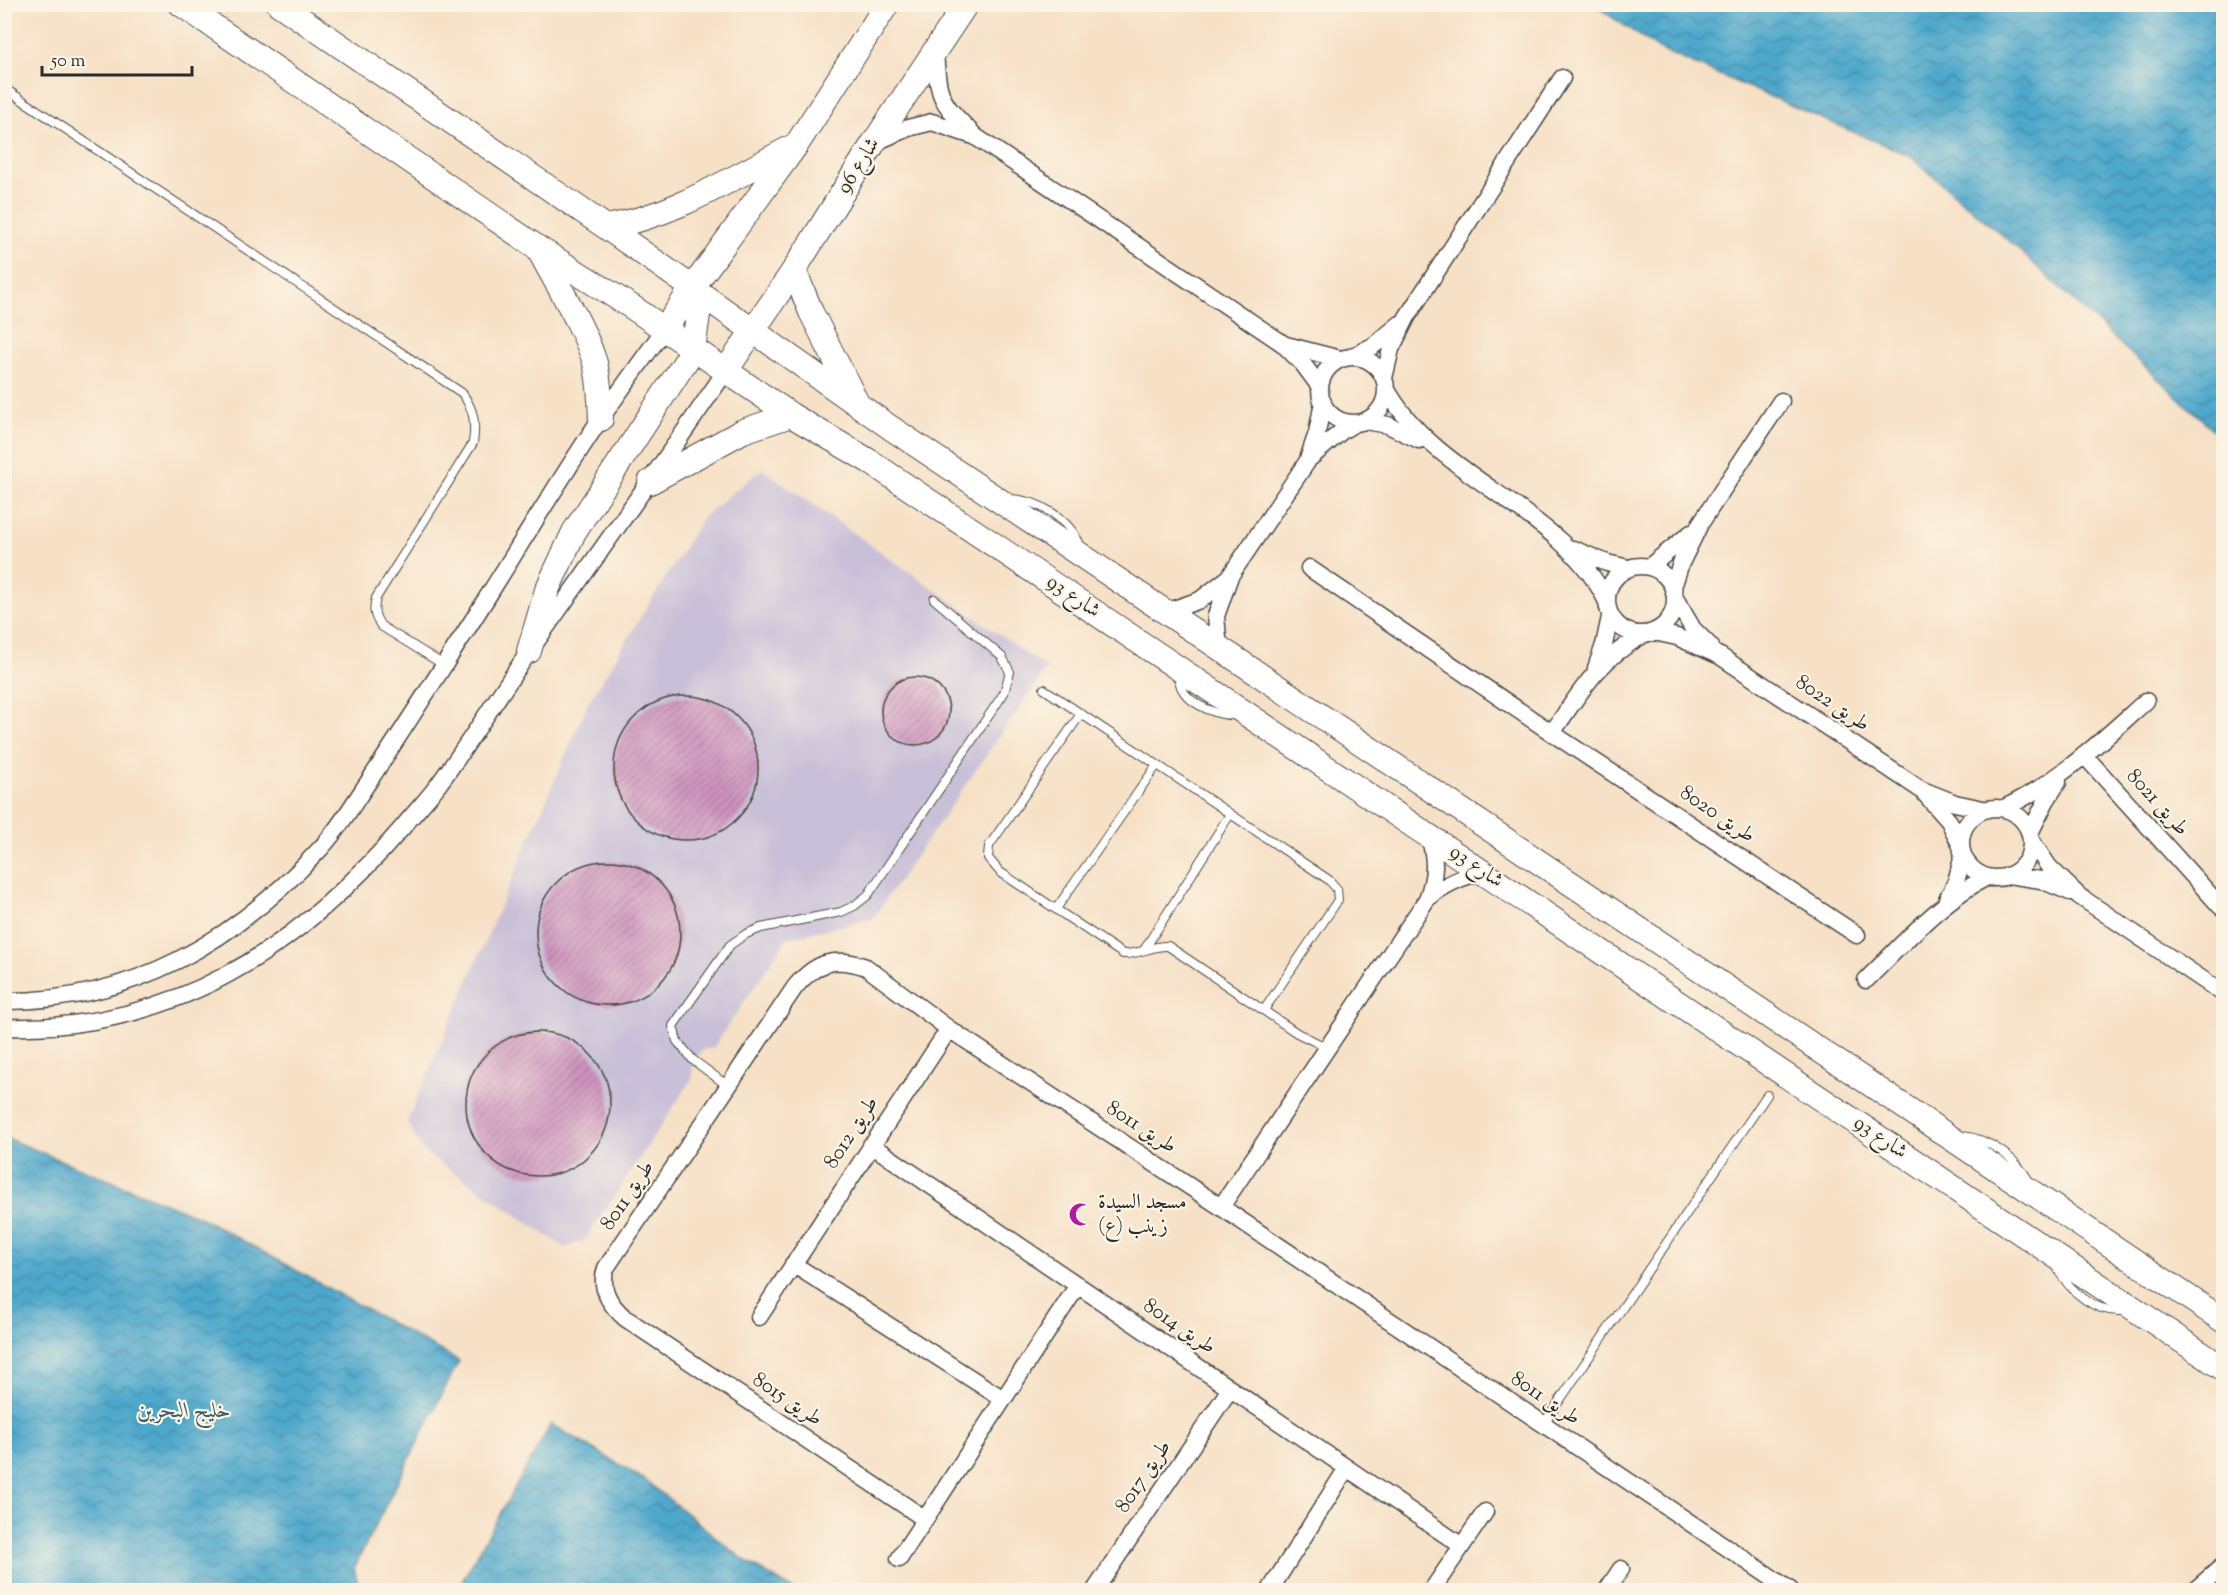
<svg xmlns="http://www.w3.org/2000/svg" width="2228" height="1595" viewBox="0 0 2228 1595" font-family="'Sorts Mill Goudy',Amiri,serif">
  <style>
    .industrial { fill: #c8bfd8 }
    .water { fill: url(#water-waves); stroke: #3c6a7c; stroke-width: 1.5 }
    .building { fill: url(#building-hatch) }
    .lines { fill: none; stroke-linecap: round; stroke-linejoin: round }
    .lane-casing { stroke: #494642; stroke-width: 10 }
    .street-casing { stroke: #494642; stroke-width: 19 }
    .secondary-casing { stroke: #494642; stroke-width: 26 }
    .lane { stroke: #fff; stroke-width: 8 }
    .street { stroke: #fff; stroke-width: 16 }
    .secondary { stroke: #fff; stroke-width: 24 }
    .labels { text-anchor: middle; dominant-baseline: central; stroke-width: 4.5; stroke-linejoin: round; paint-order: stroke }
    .street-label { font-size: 21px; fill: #2b2b2b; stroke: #fcf5e5 }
    .poi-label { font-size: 21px; fill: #2b2b2b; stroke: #fcf5e5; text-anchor: start }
    .water-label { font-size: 22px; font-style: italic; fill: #395d6b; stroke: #fcf5e5 }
  </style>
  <defs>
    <pattern id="water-waves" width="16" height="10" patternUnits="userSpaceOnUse" patternTransform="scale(1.5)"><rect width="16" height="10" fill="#4ea8cc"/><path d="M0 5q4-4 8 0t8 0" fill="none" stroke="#4189a6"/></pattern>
    <pattern id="building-hatch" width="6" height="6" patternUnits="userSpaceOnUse" patternTransform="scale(1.5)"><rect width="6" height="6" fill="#cd93be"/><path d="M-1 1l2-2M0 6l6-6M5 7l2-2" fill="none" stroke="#a7789b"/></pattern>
  </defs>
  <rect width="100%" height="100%" fill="#fcf5e5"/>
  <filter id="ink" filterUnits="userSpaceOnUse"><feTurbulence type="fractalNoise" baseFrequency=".0167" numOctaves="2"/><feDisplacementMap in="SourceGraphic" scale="12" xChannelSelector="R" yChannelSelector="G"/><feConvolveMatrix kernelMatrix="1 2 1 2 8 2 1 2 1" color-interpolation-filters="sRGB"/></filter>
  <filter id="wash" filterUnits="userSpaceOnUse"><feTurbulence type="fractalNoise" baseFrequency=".008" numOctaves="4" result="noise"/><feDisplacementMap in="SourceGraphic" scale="24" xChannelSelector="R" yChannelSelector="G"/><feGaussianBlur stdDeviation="1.35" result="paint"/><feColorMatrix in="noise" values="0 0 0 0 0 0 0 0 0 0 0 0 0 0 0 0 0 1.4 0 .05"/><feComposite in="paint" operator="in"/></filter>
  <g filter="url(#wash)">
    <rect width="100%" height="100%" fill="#f6e0c6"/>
    <path class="industrial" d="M 762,469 L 1047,668 L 872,919 L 787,938 L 713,1048 L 702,1050 L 693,1060 L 692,1079 L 585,1240 L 565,1248 L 423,1151 L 407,1122 L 589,701 L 703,517 Z"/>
    <path class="water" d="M 1594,5 L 2223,5 L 2223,439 L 2018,249 L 1910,156 L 1661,50 Z
      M 4,1137 L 204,1219 L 459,1361 L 354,1568 L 360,1590 L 5,1590 Z
      M 551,1424 L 644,1479 L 743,1559 L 794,1590 L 457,1590 Z"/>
    <g id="blocks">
      <path class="building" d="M881 711a34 34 0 1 1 68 0a34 34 0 1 1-68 0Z
        M614 768a72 72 0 1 1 144 0a72 72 0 1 1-144 0Z
        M536 933a72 72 0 1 1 144 0a72 72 0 1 1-144 0Z
        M466 1104a72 72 0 1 1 144 0a72 72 0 1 1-144 0Z"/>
    </g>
  </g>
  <g filter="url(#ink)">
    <use href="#blocks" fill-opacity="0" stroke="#494642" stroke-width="1.5"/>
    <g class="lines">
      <defs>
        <path id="lane" d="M 4,88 L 462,393 C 474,410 476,422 473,443 L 376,598 C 373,610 374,616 381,626 L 444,665
          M 1008,499 C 1038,499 1070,519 1081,547
          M 1178,675 C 1179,680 1180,685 1182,689 C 1191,706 1221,717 1239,715
          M 1044,689 L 1329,880 L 1337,889 L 1338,900 L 1264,1010
          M 1080,715 L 989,846 L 988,858 L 1000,872 L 1123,954 C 1139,955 1151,945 1168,946 L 1297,1033 L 1328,1048
          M 1056,909 L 1157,765
          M 1144,950 L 1230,814
          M 728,1086 L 693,1060 L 677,1041 L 673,1026 L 730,945 L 746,934 L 761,928 L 841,912 L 854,906 L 868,895 L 1004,693 L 1010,672 L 1002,657 L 934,599
          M 1963,1136 C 1989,1139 2016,1158 2029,1181
          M 2056,1265 C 2068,1291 2097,1316 2128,1310
          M 1543,1425 L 1767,1095"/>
        <path id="street" d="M 935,51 C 938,101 941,102 976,137 L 1282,343 L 1303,364 L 1320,387
          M 876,142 L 908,128 L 932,122 L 970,135
          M 1286,345 L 1340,359
          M 1351,357 L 1373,346 L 1400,324
          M1320 390a33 33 0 1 1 66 0a33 33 0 1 1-66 0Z
          M 1384,378 L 1391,349 L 1407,317 L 1562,78
          M 1386,388 C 1436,480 1563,508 1607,602
          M 1365,421 L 1388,425 L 1419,440
          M 1309,459 L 1342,431 L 1355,423
          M 1573,549 L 1607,563 L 1628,568
          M1607 600a34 34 0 1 1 68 0a34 34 0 1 1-68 0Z
          M 1649,567 L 1691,533
          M 1309,568 L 1552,733 L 1857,935
          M 1673,587 L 1681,563 L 1700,524 L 1781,401
          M 1675,598 L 1693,629 L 1711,647
          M 1165,612 L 1200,600 L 1227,579
          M 1654,632 L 1677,637 L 1720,656 L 1920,789 L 1955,803 L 1983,809
          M 1219,649 L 1216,616 L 1230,576 L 1307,462 L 1317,433 L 1323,402
          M 1596,668 L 1604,645 L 1610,617
          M 1552,733 C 1581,691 1598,660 1643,635
          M 2084,755 L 2221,907
          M 1925,794 L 1949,821 L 1960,844
          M1961 843a35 35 0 1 1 70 0a35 35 0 1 1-70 0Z
          M 2004,808 C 2059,782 2101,741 2146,701
          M 2030,833 L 2046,801 L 2058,782
          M 2031,840 L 2049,867 L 2079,896 L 2224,994
          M 2009,875 L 2041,880 L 2070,892
          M 1428,898 C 1445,884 1462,876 1484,872
          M 1947,899 L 1956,882 L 1963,855
          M 1866,980 C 1904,943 1940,901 1987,877
          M 4,1001 C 133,1002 235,941 320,849 C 339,829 353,804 369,781 C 404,729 437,676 471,623 C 514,555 556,485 601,418 C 622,388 643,359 664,330
          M 4,1027 C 171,1032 297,950 402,828 C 414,813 427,800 438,785 C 471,741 499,694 531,649 C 596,557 662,465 725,372
          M 871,1145 L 1462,1546
          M 1221,1207 L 1427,899 C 1436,876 1436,859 1429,836
          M 793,1264 L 1003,1399
          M 759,1317 L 949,1029
          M 925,1519 L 625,1318 C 610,1305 599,1289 606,1268 L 795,987 C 816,962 835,956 866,967 L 949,1029 L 1221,1207 L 1790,1590
          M 899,1559 L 1078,1285
          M 1095,1590 L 1230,1389
          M 1270,1590 L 1347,1468
          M 1432,1590 L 1485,1512
          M 1607,1590 L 1621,1569
          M 2195,1590 L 2224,1565"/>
        <path id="secondary" d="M 181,4 L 538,248 L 632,307 L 791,415 L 869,461 L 2224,1369
          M 279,4 L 606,227 L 891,428 L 2224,1321
          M 606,227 C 674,216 732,178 792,147
          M 539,250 C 558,287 583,324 595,363 C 600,382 600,400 601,419
          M 794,270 L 811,312 L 856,401
          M 664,330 L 693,287 L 797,144 L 887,4
          M 725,372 L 794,270 L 873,144 L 966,4
          M 650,482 L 743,431 L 791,415
          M 529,651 L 547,590 L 574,532 L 693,350 L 698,315 L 693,287"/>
      </defs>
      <use href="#lane" class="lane-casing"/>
      <use href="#street" class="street-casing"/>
      <use href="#secondary" class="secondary-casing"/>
      <use href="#lane" class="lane"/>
      <use href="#street" class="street"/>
      <use href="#secondary" class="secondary"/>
    </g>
  </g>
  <defs>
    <symbol id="mosque-bare" viewBox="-9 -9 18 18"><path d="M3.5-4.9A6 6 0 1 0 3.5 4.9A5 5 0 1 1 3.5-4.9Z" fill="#b5179e" stroke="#fcf5e5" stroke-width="2.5" paint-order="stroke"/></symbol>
  </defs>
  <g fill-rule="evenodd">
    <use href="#mosque-bare" x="1064" y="1198" width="33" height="33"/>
  </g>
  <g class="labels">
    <g class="street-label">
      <text transform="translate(859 166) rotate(-58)">شارع 96</text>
      <text transform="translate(1073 597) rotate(34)">شارع 93</text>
      <text transform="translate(1832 704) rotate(34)">طريق 8022</text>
      <text transform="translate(2157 803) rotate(48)">طريق 8021</text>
      <text transform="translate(1717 815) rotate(34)">طريق 8020</text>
      <text transform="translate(1476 867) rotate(34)">شارع 93</text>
      <text transform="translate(1141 1128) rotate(33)">طريق 8011</text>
      <text transform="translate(852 1133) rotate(-57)">طريق 8012</text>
      <text transform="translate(1880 1138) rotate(34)">شارع 93</text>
      <text transform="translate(628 1196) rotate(-56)">طريق 8011</text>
      <text transform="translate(1179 1327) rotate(34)">طريق 8014</text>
      <text transform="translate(1545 1399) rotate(34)">طريق 8011</text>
      <text transform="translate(787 1400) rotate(34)">طريق 8015</text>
      <text transform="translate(1144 1477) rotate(-56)">طريق 8017</text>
    </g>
    <g class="poi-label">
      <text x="1098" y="1203">مسجد السيدة<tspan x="1098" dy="24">زينب (ع)</tspan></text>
    </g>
    <g class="water-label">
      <text x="184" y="1412">خليج البحرين</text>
    </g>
  </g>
  <rect width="2228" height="1595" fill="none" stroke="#fcf5e5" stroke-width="24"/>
  <path d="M42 66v9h150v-9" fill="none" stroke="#2b2b2b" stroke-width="3"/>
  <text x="51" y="66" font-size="18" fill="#2b2b2b" stroke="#fcf5e5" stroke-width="4.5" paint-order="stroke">50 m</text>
</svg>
